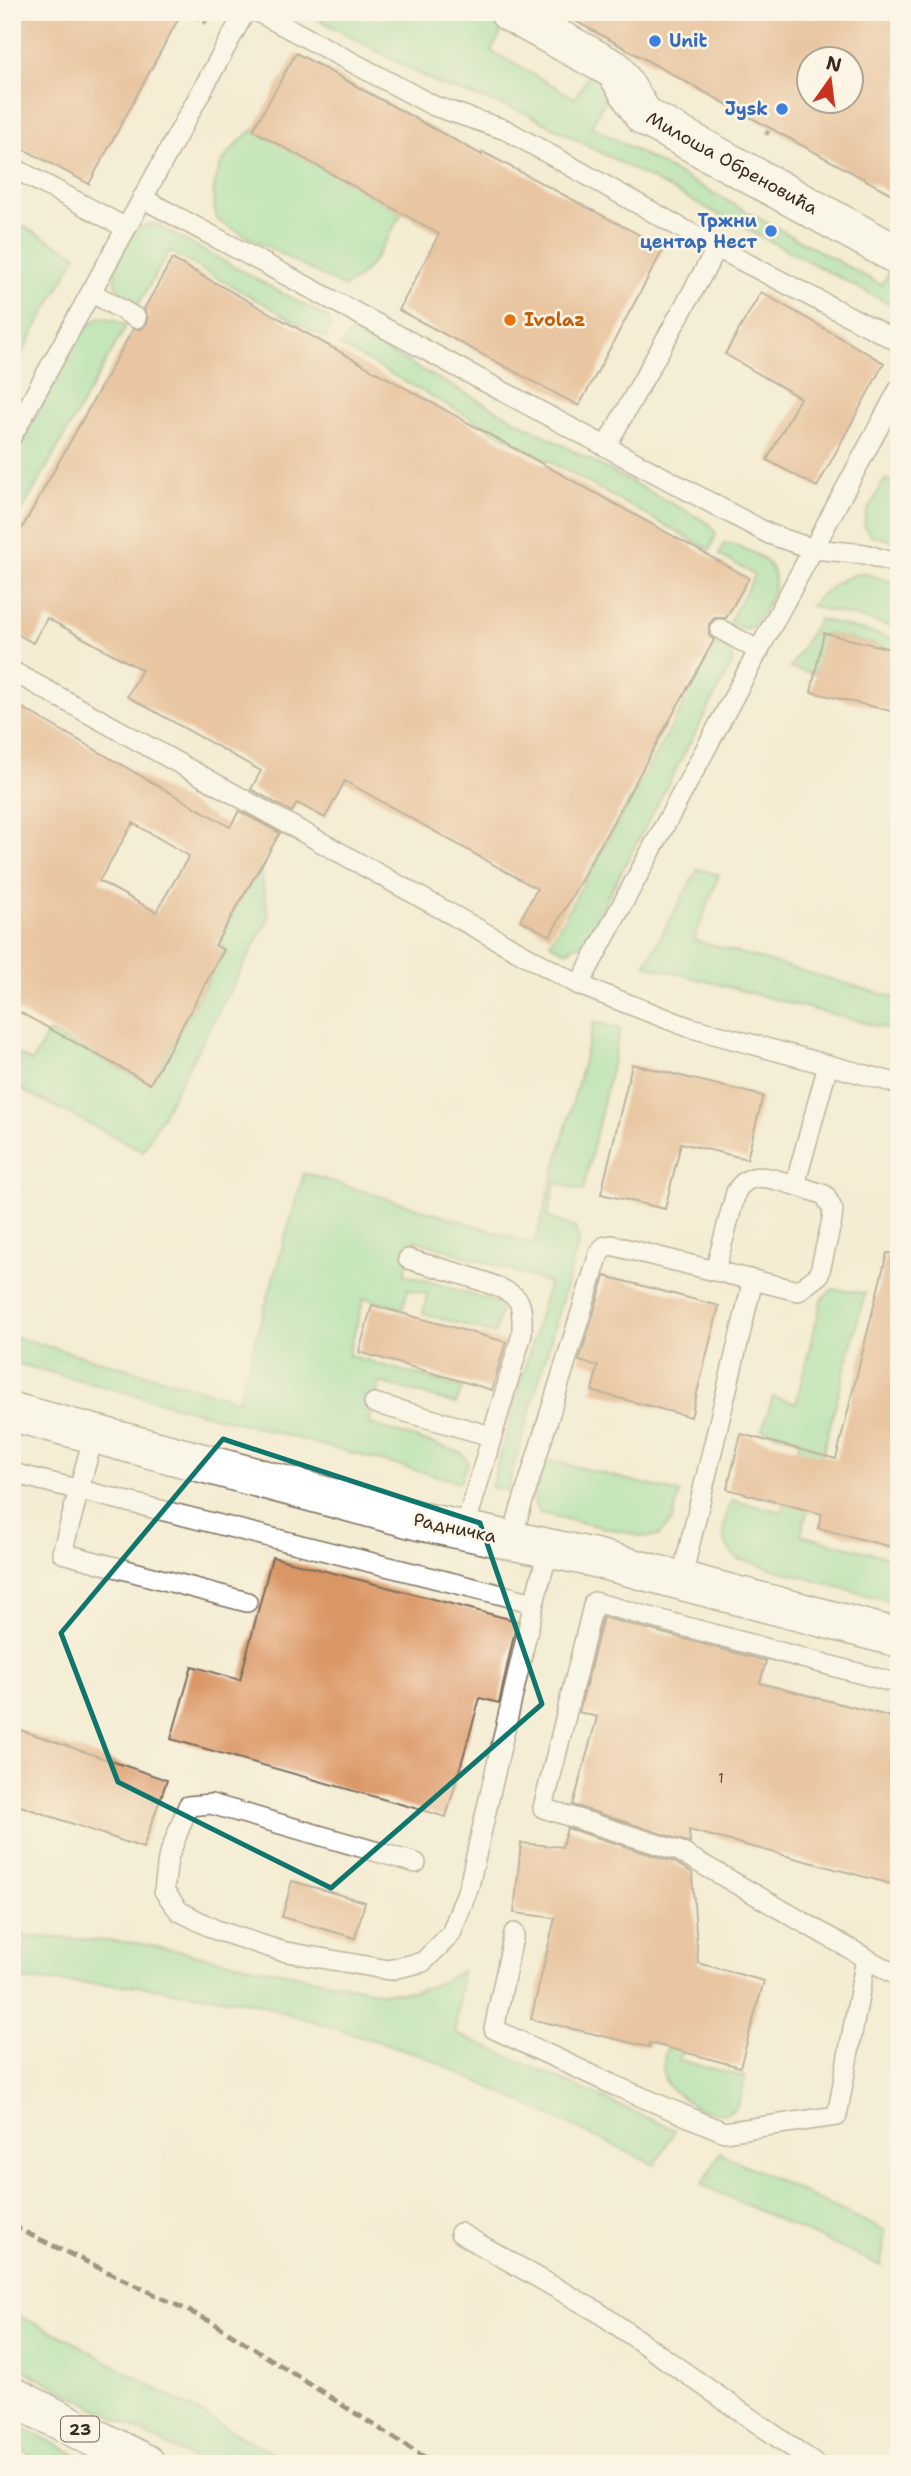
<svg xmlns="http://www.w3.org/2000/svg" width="911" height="2476" viewBox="0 0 911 2476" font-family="'Shantell Sans',sans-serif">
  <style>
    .green { fill: #8cdc9c; stroke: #64835d; stroke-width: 2 }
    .building { fill: #db9665; fill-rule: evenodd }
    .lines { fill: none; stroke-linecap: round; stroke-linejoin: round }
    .lane-casing { stroke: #7c6e5d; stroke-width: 22 }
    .street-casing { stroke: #7c6e5d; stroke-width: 41 }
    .primary-casing { stroke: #7c6e5d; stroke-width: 41 }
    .path { stroke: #7c6e5d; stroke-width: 4.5; stroke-dasharray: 5 5; stroke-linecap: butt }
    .lane { stroke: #fff; stroke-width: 19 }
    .street { stroke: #fff; stroke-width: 38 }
    .primary { stroke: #fff; stroke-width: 38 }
    .rail { stroke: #3b2a1e; stroke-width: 5; stroke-dasharray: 10 5; stroke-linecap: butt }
    .marked { fill: none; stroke: #0f766e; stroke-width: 5; stroke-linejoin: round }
    .shop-dot { fill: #3f7fe0; stroke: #fcf5e5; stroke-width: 2.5 }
    .food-dot { fill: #e8710a; stroke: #fcf5e5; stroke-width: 2.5 }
    .labels { text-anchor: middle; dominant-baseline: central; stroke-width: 5; stroke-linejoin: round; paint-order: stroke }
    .number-label { font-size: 14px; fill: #634530 }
    .shield { fill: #fcf5e5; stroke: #75675a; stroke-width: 2 }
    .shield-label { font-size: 16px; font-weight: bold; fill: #3b2a1e }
    .shop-label { font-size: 18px; font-weight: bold; fill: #366cbe; stroke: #fcf5e5; text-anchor: end }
    .street-label { font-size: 18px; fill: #3b2a1e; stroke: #fcf5e5 }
    .food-label { font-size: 18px; font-weight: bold; fill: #c56008; stroke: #fcf5e5; text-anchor: start }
  </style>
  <rect width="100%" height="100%" fill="#fcf5e5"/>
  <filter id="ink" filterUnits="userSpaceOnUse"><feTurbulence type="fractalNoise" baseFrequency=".0143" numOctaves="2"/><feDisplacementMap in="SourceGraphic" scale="14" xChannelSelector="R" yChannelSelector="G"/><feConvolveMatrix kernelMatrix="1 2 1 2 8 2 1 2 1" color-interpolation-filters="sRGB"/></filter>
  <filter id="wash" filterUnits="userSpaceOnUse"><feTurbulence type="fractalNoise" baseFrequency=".00686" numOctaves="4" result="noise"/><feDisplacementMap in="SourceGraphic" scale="28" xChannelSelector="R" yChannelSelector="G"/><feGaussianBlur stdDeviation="1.57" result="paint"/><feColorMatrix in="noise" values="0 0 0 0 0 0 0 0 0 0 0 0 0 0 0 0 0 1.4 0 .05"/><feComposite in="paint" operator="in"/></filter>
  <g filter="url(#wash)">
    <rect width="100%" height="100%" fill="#f4ecd3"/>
    <path class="green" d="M 305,12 L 483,12 L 505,25 L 491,51 L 575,98 L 591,71 L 614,85 L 591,126 L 881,285 L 892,268 L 899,272 L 899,309 L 526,113 L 440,85 Z
      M 253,130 L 402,213 C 386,239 372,274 344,287 L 218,221 C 204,182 222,153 253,130 Z
      M 12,221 L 77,255 L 12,371 Z
      M 153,223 L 328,318 L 331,325 L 325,338 L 169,251 L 137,307 C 97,284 119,261 136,229 Z
      M 100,317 L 116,320 L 126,326 L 12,529 L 12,461 L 84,329 Z
      M 351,332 L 710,524 L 716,534 L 710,550 L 340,346 Z
      M 885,479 L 899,486 L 899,539 L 894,541 L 871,535 L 864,526 L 866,514 Z
      M 724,543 C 736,543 744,549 755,554 C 791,573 770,601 752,627 L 744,629 L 729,622 L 755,575 L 719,555 Z
      M 862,573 L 899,584 L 899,628 L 811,606 C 825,589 840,578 862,573 Z
      M 819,619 L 899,640 L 899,651 L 825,633 L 815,674 L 790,668 Z
      M 718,643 L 729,649 L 733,662 L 584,942 L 566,951 L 550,943 Z
      M 260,867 L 269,918 L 143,1151 L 12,1085 L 12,1051 L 32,1062 L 49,1032 L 150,1084 L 224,951 L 220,936 Z
      M 698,869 L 719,875 L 694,940 L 896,998 L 899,990 L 899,1032 L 645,965 Z
      M 594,1022 L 620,1029 L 583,1191 L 556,1183 L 547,1217 L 575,1228 L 579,1241 L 507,1491 L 491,1487 L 549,1283 L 415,1240 L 404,1274 L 502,1304 L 495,1334 L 423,1313 L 427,1294 L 408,1289 L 403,1308 L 364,1298 L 348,1355 L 462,1388 L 456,1404 L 380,1382 L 368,1423 L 462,1453 L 468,1463 L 460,1482 L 12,1362 L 12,1336 L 238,1400 L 304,1173 L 535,1244 Z
      M 833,1289 L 865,1293 L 801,1535 L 899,1560 L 899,1604 L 738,1559 C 716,1541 724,1523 731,1500 L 782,1512 L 800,1440 L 762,1429 L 773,1397 L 796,1403 L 822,1298 Z
      M 545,1459 L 680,1493 L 672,1521 L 658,1536 L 645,1537 L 540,1513 C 526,1498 540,1476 545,1459 Z
      M 12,1935 L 138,1943 L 380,1992 C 414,1994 434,1988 462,1970 L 455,2033 L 675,2130 L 655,2165 L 419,2054 L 254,2003 L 139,1986 L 12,1980 Z
      M 675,2020 L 689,2024 L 679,2060 L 745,2077 C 743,2087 741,2107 730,2112 C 714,2120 672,2096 665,2080 C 659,2063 671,2037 675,2020 Z
      M 720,2153 L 885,2231 L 881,2266 L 702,2185 Z
      M 12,2313 L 66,2338 L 291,2464 L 203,2464 L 12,2364 Z
      M 12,2422 L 94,2464 L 48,2464 L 12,2445 Z"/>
    <g id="blocks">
      <path class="building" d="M 12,12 L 182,12 L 89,184 L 12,143 Z
        M 559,12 L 899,12 L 899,198 L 770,128 ZM 809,60 L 851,60 L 851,102 L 809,102 Z
        M 296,53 L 482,155 L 483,152 L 664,248 L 579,406 L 399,310 L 439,234 L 253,130 Z
        M 172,259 L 749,578 L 726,618 L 714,618 L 709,624 L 709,635 L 714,640 L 550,936 L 520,920 L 537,889 L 345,781 L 325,818 L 297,803 L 292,812 L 251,789 L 261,771 L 127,696 L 142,670 L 47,618 L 33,643 L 12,631 L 12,546 L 133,329 L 141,329 L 147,323 L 148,317 L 144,309 Z
        M 761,292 L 884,363 L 817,487 L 767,460 L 800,398 L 725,354 Z
        M 824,633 L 899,651 L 899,713 L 811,692 Z
        M 12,702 L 230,827 L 239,811 L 280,833 L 215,945 L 224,950 L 150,1084 L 12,1008 ZM 133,823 L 189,856 L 156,912 L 99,881 Z
        M 632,1064 L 763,1096 L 747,1159 L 681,1143 L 665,1209 L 601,1194 Z
        M 887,1253 L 899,1254 L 899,1549 L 818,1528 L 822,1514 L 727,1489 L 741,1434 L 836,1459 Z
        M 605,1276 L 719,1306 L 691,1417 L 592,1391 L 598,1366 L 579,1361 Z
        M 372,1305 L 506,1342 L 492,1390 L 359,1352 Z
        M 272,1557 L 517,1621 L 499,1703 L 480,1698 L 446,1817 L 171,1739 L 192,1666 L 240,1680 Z
        M 603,1617 L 766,1661 L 760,1683 L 899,1719 L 899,1886 L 689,1830 L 690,1843 L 573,1805 L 597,1717 L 579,1712 Z
        M 12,1727 L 167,1780 L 143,1848 L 12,1803 Z
        M 567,1828 L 674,1862 L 692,1873 L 698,1963 L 764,1981 L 740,2067 L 650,2043 L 649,2047 L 531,2019 L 555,1918 L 514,1913 L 521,1843 L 562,1847 Z
        M 292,1881 L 365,1902 L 355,1938 L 282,1917 Z"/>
    </g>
  </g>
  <g filter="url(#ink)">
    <use href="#blocks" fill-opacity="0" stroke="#7c6e5d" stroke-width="2"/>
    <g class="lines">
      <defs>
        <path id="lane" d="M 258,12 L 434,106 L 506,130 L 717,248 L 899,342
          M 12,167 L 126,228
          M 142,198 L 769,534 L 813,549 L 865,554 L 899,564
          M 91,292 L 136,318
          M 12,436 L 245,12
          M 606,446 L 717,248
          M 720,629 L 759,651
          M 12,671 L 579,985 L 688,1027 L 899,1084
          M 579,985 L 899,389
          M 408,1259 C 429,1266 511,1284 519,1302 C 523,1311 522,1323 522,1334 L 464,1531
          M 753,1280 L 798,1291 L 819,1275 L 832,1220 L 833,1210 L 825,1195 L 795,1185
          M 374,1403 L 491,1436
          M 94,1434 L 62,1553 L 247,1602
          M 12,1473 L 534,1603 L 549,1548
          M 511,1540 L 599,1254 L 605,1246 L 611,1245 L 715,1271 L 736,1192 C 750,1168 772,1179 795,1185 L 828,1065
          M 681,1581 L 753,1280 L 715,1271
          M 899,1684 L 594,1602 L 543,1808 L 679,1851 L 899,1977
          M 416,1863 L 211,1804 L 188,1806 L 168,1858 L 164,1891 L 179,1911 L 216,1930 L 281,1951 L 389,1970 L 423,1962 L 451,1934 L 469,1886 L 534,1603
          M 514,1933 L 494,2029 L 611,2084 L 724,2132 L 837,2116 L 866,1958
          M 460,2233 L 598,2312 L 816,2464"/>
        <path id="street" d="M 509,12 L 615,70 L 644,116 L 899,256
          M 12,1412 L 419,1521 L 595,1558 L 899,1638"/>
        <path id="primary" d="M 12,2396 L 146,2464"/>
      </defs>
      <use href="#lane" class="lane-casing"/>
      <use href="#street" class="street-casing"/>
      <use href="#primary" class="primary-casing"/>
      <path class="path" d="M 186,12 L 207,23
        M 766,135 L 770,128"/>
      <use href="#lane" class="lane"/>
      <use href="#street" class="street"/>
      <use href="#primary" class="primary"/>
      <path class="rail" d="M 12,2226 L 214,2323 L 435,2464"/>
    </g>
  </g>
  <path d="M0 0H911V2476H0ZM 223,1439 L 480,1523 L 542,1704 L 331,1888 L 118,1782 L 61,1633 Z" fill="#f4ecd3" fill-opacity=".55" fill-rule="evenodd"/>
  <path class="marked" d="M 223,1439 L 480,1523 L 542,1704 L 331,1888 L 118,1782 L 61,1633 Z"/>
  <g class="shop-dot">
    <circle cx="655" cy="41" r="7"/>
    <circle cx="782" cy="109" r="7"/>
    <circle cx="771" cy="231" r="7"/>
  </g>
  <circle class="food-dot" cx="510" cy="320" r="7"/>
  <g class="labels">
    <g class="number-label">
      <text x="721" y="1778">1</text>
    </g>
    <rect class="shield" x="61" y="2416.5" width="38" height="25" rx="5"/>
    <g class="shield-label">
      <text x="80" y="2429">23</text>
    </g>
    <g class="shop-label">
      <text x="669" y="41" text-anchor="start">Unit</text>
      <text x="768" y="109">Jysk</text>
      <text x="757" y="221">Тржни<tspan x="757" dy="21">центар Нест</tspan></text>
    </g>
    <g class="street-label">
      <text transform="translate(732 163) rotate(29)">Милоша Обреновића</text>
      <text transform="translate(455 1528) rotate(12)">Радничка</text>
    </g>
    <g class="food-label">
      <text x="524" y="320">Ivolaz</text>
    </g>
  </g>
  <rect width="911" height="2476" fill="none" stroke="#fcf5e5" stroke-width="42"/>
  <g transform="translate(830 80) rotate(14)"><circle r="33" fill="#fcf5e5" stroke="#afa495" stroke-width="2"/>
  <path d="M0-5L12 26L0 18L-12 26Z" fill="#c8321e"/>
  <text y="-10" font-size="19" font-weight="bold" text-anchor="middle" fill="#3b2a1e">N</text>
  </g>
</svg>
